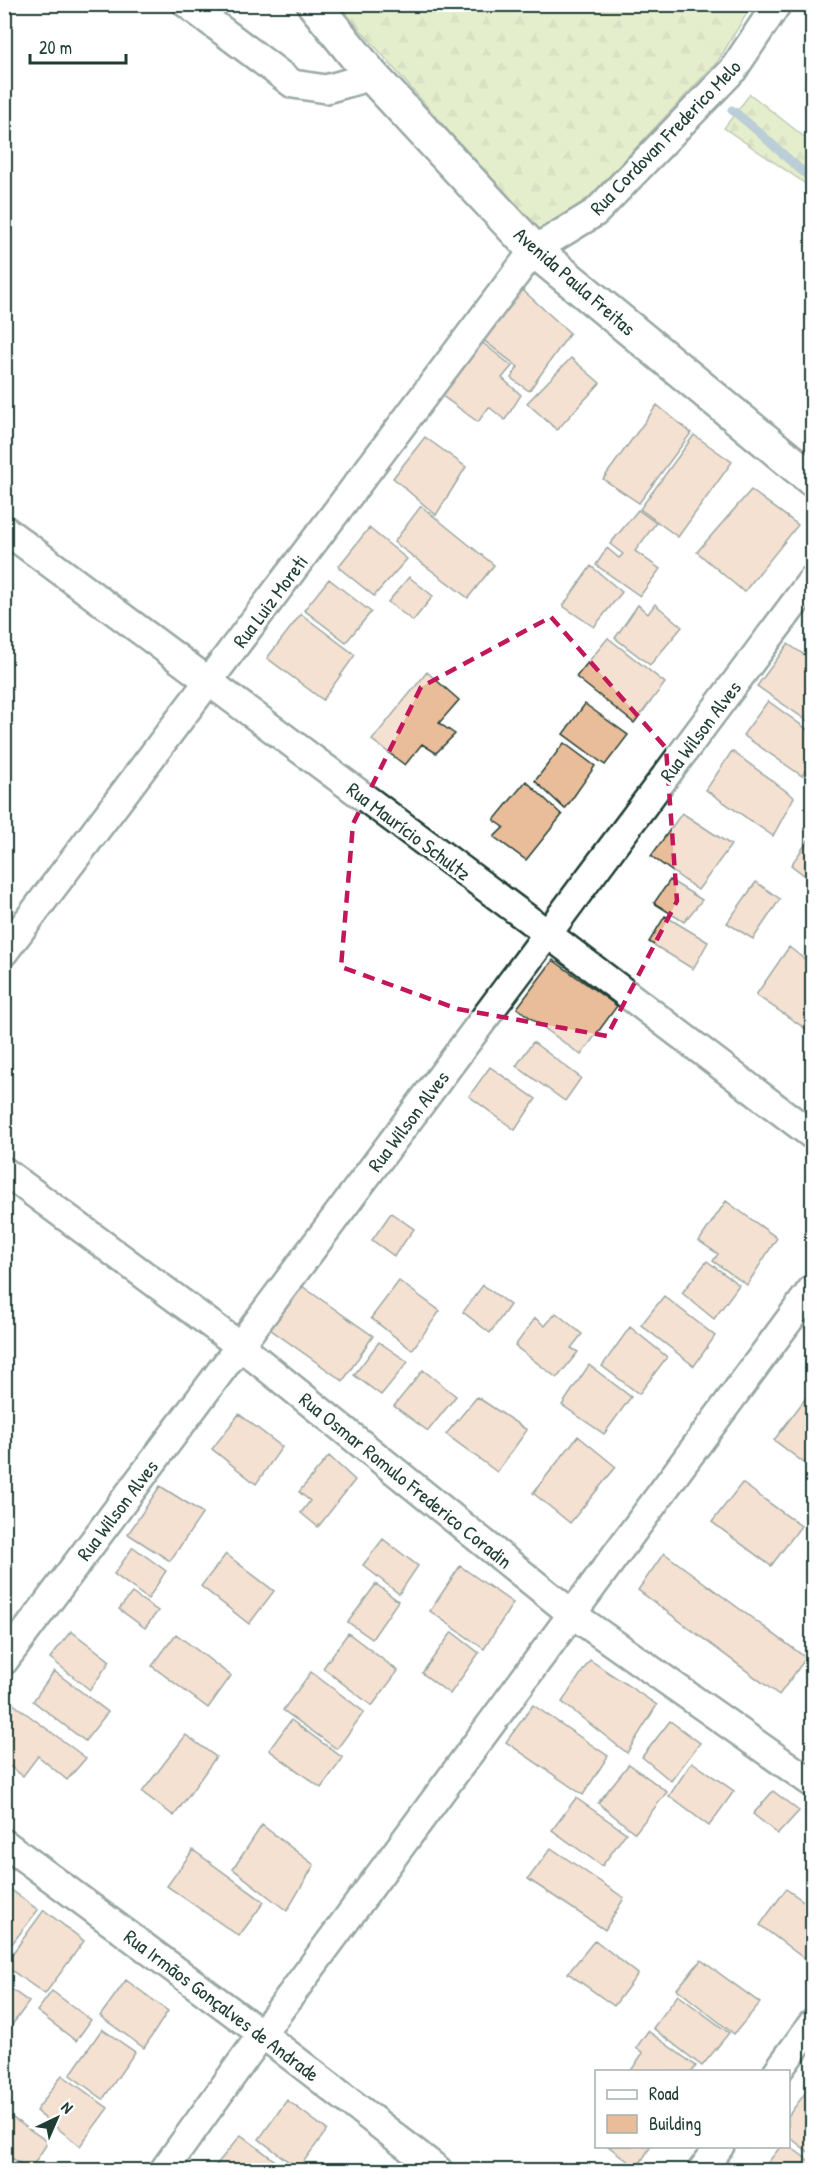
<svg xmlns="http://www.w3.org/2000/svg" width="817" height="2175" viewBox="0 0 817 2175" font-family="'Patrick Hand',sans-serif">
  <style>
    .forest { fill: url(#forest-firs); stroke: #728b61; stroke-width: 1.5 }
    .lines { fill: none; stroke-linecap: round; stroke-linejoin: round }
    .stream { stroke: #6792a7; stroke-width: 9 }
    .building { fill: #e9bd99; stroke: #1f3d34; stroke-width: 1.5 }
    .minor-casing { stroke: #1f3d34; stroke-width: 32 }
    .secondary-casing { stroke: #1f3d34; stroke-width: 38 }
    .minor { stroke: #fff; stroke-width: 27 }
    .secondary { stroke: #fff; stroke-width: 33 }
    .marked { fill: none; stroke: #c2185b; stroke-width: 4.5; stroke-dasharray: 12 8; stroke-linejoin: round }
    .labels { text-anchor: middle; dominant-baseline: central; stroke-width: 6; stroke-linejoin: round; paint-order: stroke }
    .street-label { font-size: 20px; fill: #1f3d34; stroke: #fff }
  </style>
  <defs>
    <pattern id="forest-firs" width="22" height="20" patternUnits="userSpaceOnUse" patternTransform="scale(1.5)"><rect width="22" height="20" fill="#c6d98e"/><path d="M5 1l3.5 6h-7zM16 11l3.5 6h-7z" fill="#aabb7b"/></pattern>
  </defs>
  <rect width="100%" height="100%" fill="#fff"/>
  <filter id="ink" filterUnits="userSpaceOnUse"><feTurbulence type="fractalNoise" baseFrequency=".0167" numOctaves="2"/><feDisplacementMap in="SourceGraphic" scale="12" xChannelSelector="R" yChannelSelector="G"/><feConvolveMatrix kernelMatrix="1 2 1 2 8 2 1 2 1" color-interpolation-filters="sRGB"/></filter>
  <g filter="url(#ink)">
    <path class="forest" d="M 339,5 L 752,5 L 718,61 L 577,210 L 535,231 Z
      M 750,94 L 812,143 L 812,188 L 724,128 Z"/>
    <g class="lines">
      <path class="stream" d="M 732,110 C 760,131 784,157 812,179"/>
    </g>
    <path class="building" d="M 516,284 L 570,333 L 529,391 L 511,378 L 518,367 L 477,335 Z
      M 479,340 L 512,366 L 502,378 L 521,395 L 505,420 L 489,407 L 478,422 L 437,392 Z
      M 571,358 L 600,383 L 557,430 L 527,403 Z
      M 657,405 L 691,433 L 639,503 L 603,479 Z
      M 694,435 L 732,462 L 678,537 L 640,509 Z
      M 425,437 L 466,467 L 436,515 L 393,478 Z
      M 751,490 L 798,525 L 744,592 L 697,552 Z
      M 421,506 L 494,565 L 468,598 L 394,542 Z
      M 638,510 L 656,523 L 635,551 L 660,569 L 640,596 L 596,565 L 607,548 L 619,558 L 623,554 L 610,544 Z
      M 369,528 L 407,559 L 374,596 L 338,567 Z
      M 591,566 L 622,592 L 594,627 L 563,606 Z
      M 409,577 L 433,596 L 413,621 L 388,602 Z
      M 329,579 L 371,612 L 346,642 L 304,610 Z
      M 655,604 L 682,627 L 650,665 L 615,638 L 638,605 L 648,614 Z
      M 301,614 L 355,655 L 323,700 L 267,658 Z
      M 608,638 L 665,683 L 634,723 L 576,677 Z
      M 788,644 L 812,660 L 812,724 L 757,686 Z
      M 427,672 L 459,700 L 439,723 L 455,734 L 436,753 L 422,744 L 405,765 L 372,740 Z
      M 768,701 L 812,733 L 812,759 L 802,776 L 743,735 Z
      M 585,704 L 628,735 L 605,765 L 563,734 Z
      M 564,743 L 595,766 L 565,809 L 535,781 Z
      M 732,751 L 794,797 L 773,836 L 706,790 Z
      M 526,781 L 562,815 L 526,860 L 494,837 L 504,827 L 494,820 Z
      M 682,813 L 731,845 L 698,890 L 651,856 Z
      M 812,835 L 812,881 L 791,865 Z
      M 670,880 L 702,900 L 684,922 L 654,903 Z
      M 756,882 L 780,899 L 753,939 L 727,923 Z
      M 665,916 L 708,942 L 693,969 L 649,942 Z
      M 789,947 L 812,965 L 812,1033 L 756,995 Z
      M 553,960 L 617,1006 L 581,1055 L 517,1008 Z
      M 533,1042 L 581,1078 L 565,1101 L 516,1066 Z
      M 490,1067 L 536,1099 L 515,1130 L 469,1096 Z
      M 726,1201 L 777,1238 L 747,1285 L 713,1261 L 718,1254 L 699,1241 Z
      M 391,1213 L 414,1229 L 394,1256 L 372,1240 Z
      M 707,1261 L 739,1285 L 714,1319 L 682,1293 Z
      M 399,1281 L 440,1311 L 412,1350 L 371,1318 Z
      M 299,1284 L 373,1336 L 343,1381 L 267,1327 Z
      M 483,1285 L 510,1305 L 490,1333 L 463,1312 Z
      M 664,1296 L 715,1336 L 694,1366 L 641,1325 Z
      M 556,1313 L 582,1334 L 571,1348 L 578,1352 L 557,1378 L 515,1346 L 535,1318 L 545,1326 Z
      M 630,1327 L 667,1357 L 639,1394 L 602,1366 Z
      M 379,1342 L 408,1362 L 381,1395 L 354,1375 Z
      M 589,1365 L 631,1397 L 604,1434 L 562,1405 Z
      M 423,1370 L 456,1396 L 428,1431 L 394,1406 Z
      M 812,1390 L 812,1469 L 774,1440 Z
      M 477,1397 L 527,1430 L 497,1472 L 446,1434 Z
      M 239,1414 L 282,1447 L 256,1484 L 212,1449 Z
      M 578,1436 L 616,1467 L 570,1523 L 533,1493 Z
      M 329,1456 L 355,1480 L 318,1527 L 301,1513 L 310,1501 L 299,1492 Z
      M 742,1483 L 801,1526 L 771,1566 L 712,1522 Z
      M 160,1486 L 203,1513 L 170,1561 L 128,1534 Z
      M 383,1539 L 418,1566 L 399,1594 L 363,1565 Z
      M 133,1547 L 166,1571 L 148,1599 L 114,1574 Z
      M 664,1553 L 806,1658 L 779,1695 L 638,1590 Z
      M 226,1554 L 274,1591 L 249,1624 L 201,1586 Z
      M 460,1566 L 513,1603 L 484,1649 L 430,1611 Z
      M 376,1584 L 398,1601 L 372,1639 L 348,1622 Z
      M 132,1593 L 158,1611 L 145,1628 L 119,1609 Z
      M 71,1631 L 110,1661 L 90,1690 L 50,1658 Z
      M 452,1632 L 479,1653 L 450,1694 L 422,1673 Z
      M 348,1633 L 398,1671 L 372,1706 L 323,1668 Z
      M 176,1634 L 231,1676 L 208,1708 L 152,1666 Z
      M 590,1660 L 657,1705 L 627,1753 L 562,1702 Z
      M 54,1671 L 108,1712 L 85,1741 L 33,1701 Z
      M 311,1672 L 364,1712 L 337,1749 L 283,1710 Z
      M 4,1697 L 86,1758 L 67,1780 L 38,1756 L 23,1776 L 4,1762 Z
      M 533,1705 L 608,1756 L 583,1795 L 506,1742 Z
      M 291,1720 L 343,1758 L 321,1788 L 269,1750 Z
      M 670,1721 L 700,1743 L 671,1781 L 642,1757 Z
      M 186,1735 L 216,1757 L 174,1816 L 142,1792 Z
      M 692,1762 L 734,1791 L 709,1826 L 669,1796 Z
      M 629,1764 L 667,1792 L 635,1833 L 598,1803 Z
      M 773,1791 L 799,1811 L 778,1834 L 753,1814 Z
      M 576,1798 L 626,1833 L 602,1866 L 552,1830 Z
      M 262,1825 L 314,1865 L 287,1911 L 233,1869 Z
      M 551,1848 L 624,1898 L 605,1930 L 528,1879 Z
      M 193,1850 L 264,1902 L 239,1936 L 167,1886 Z
      M 6,1886 L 38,1910 L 4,1954 L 4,1889 Z
      M 786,1889 L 812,1907 L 812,1951 L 806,1960 L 760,1925 Z
      M 44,1910 L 84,1941 L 45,1994 L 4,1965 Z
      M 595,1940 L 638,1974 L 614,2006 L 568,1973 Z
      M 701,1960 L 760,2003 L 734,2034 L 677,1989 Z
      M 126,1980 L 168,2011 L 144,2048 L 100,2016 Z
      M 4,1984 L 29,2002 L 6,2033 L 4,2031 Z
      M 52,1991 L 91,2020 L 76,2041 L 37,2011 Z
      M 678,1995 L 729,2033 L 702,2066 L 653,2028 Z
      M 102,2029 L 135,2052 L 103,2099 L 70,2075 Z
      M 648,2031 L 696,2066 L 692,2072 L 630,2072 L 643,2053 L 636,2048 Z
      M 62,2075 L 108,2108 L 80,2146 L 36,2111 Z
      M 806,2092 L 812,2097 L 812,2155 L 788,2136 L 788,2116 Z
      M 287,2100 L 327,2130 L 298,2169 L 259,2139 Z
      M 4,2112 L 48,2142 L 30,2170 L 4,2153 Z
      M 241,2135 L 287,2170 L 212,2170 Z
      M 788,2145 L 812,2163 L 812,2170 L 762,2170 L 781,2146 L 788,2146 Z
      M 608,2146 L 651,2146 L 637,2168 Z"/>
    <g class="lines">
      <defs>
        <path id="minor" d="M 187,4 L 293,84 L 326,89 L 372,76
          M 4,529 L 548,934 L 812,1135
          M 4,952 L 534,250 L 596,212 L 733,70 L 777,4
          M 4,1171 L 240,1346 L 572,1614 L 812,1783
          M 4,1661 L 812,580
          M 4,1843 L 262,2034 L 438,2170
          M 777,2072 L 812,2024
          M 164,2170 L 262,2034 L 812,1289
          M 702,2170 L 720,2146"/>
        <path id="secondary" d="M 314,4 L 372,76 L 534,250 L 812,479"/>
      </defs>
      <use href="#minor" class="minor-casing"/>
      <use href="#secondary" class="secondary-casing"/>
      <use href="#minor" class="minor"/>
      <use href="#secondary" class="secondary"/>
    </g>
  </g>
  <path d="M0 0H817V2175H0ZM 551,617 L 666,748 L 677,901 L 607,1036 L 458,1009 L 341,967 L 353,824 L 421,687 Z" fill="#fff" fill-opacity=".55" fill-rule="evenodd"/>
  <path class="marked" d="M 551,617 L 666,748 L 677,901 L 607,1036 L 458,1009 L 341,967 L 353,824 L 421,687 Z"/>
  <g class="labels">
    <g class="street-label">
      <text transform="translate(665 137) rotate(-46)">Rua Cordovan Frederico Melo</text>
      <text transform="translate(575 281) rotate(41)">Avenida Paula Freitas</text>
      <text transform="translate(270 601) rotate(-53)">Rua Luiz Moreti</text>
      <text transform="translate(700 731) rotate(-53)">Rua Wilson Alves</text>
      <text transform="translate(409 831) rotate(37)">Rua Maurício Schultz</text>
      <text transform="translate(408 1121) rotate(-53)">Rua Wilson Alves</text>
      <text transform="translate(406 1480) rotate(39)">Rua Osmar Romulo Frederico Coradin</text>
      <text transform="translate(117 1510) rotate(-53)">Rua Wilson Alves</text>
      <text transform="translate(222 2005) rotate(37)">Rua Irmãos Gonçalves de Andrade</text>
    </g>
  </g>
  <rect width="817" height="2175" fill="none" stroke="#fff" stroke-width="24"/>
  <rect x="12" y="12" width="793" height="2151" fill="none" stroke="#1f3d34" stroke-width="2" filter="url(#ink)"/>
  <rect x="595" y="2070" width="195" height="78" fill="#ffffff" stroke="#a5b1ae" stroke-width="1.5"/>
  <rect x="607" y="2090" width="30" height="9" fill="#ffffff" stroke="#a5b1ae" stroke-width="1.5"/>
  <text x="649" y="2100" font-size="18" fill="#1f3d34">Road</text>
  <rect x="607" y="2115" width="30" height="18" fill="#e9bd99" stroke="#a5b1ae" stroke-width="1.5"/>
  <text x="649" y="2130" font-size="18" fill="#1f3d34">Building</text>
  <g transform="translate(57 2118) rotate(44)" stroke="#ffffff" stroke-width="4.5" paint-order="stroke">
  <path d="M0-4.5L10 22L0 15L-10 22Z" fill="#1f3d34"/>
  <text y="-9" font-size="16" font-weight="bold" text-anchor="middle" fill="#1f3d34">N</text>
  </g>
  <path d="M30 54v9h96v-9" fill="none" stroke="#1f3d34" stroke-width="3"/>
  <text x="39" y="54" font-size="18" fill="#1f3d34" stroke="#ffffff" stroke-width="4.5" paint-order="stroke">20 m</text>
</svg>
